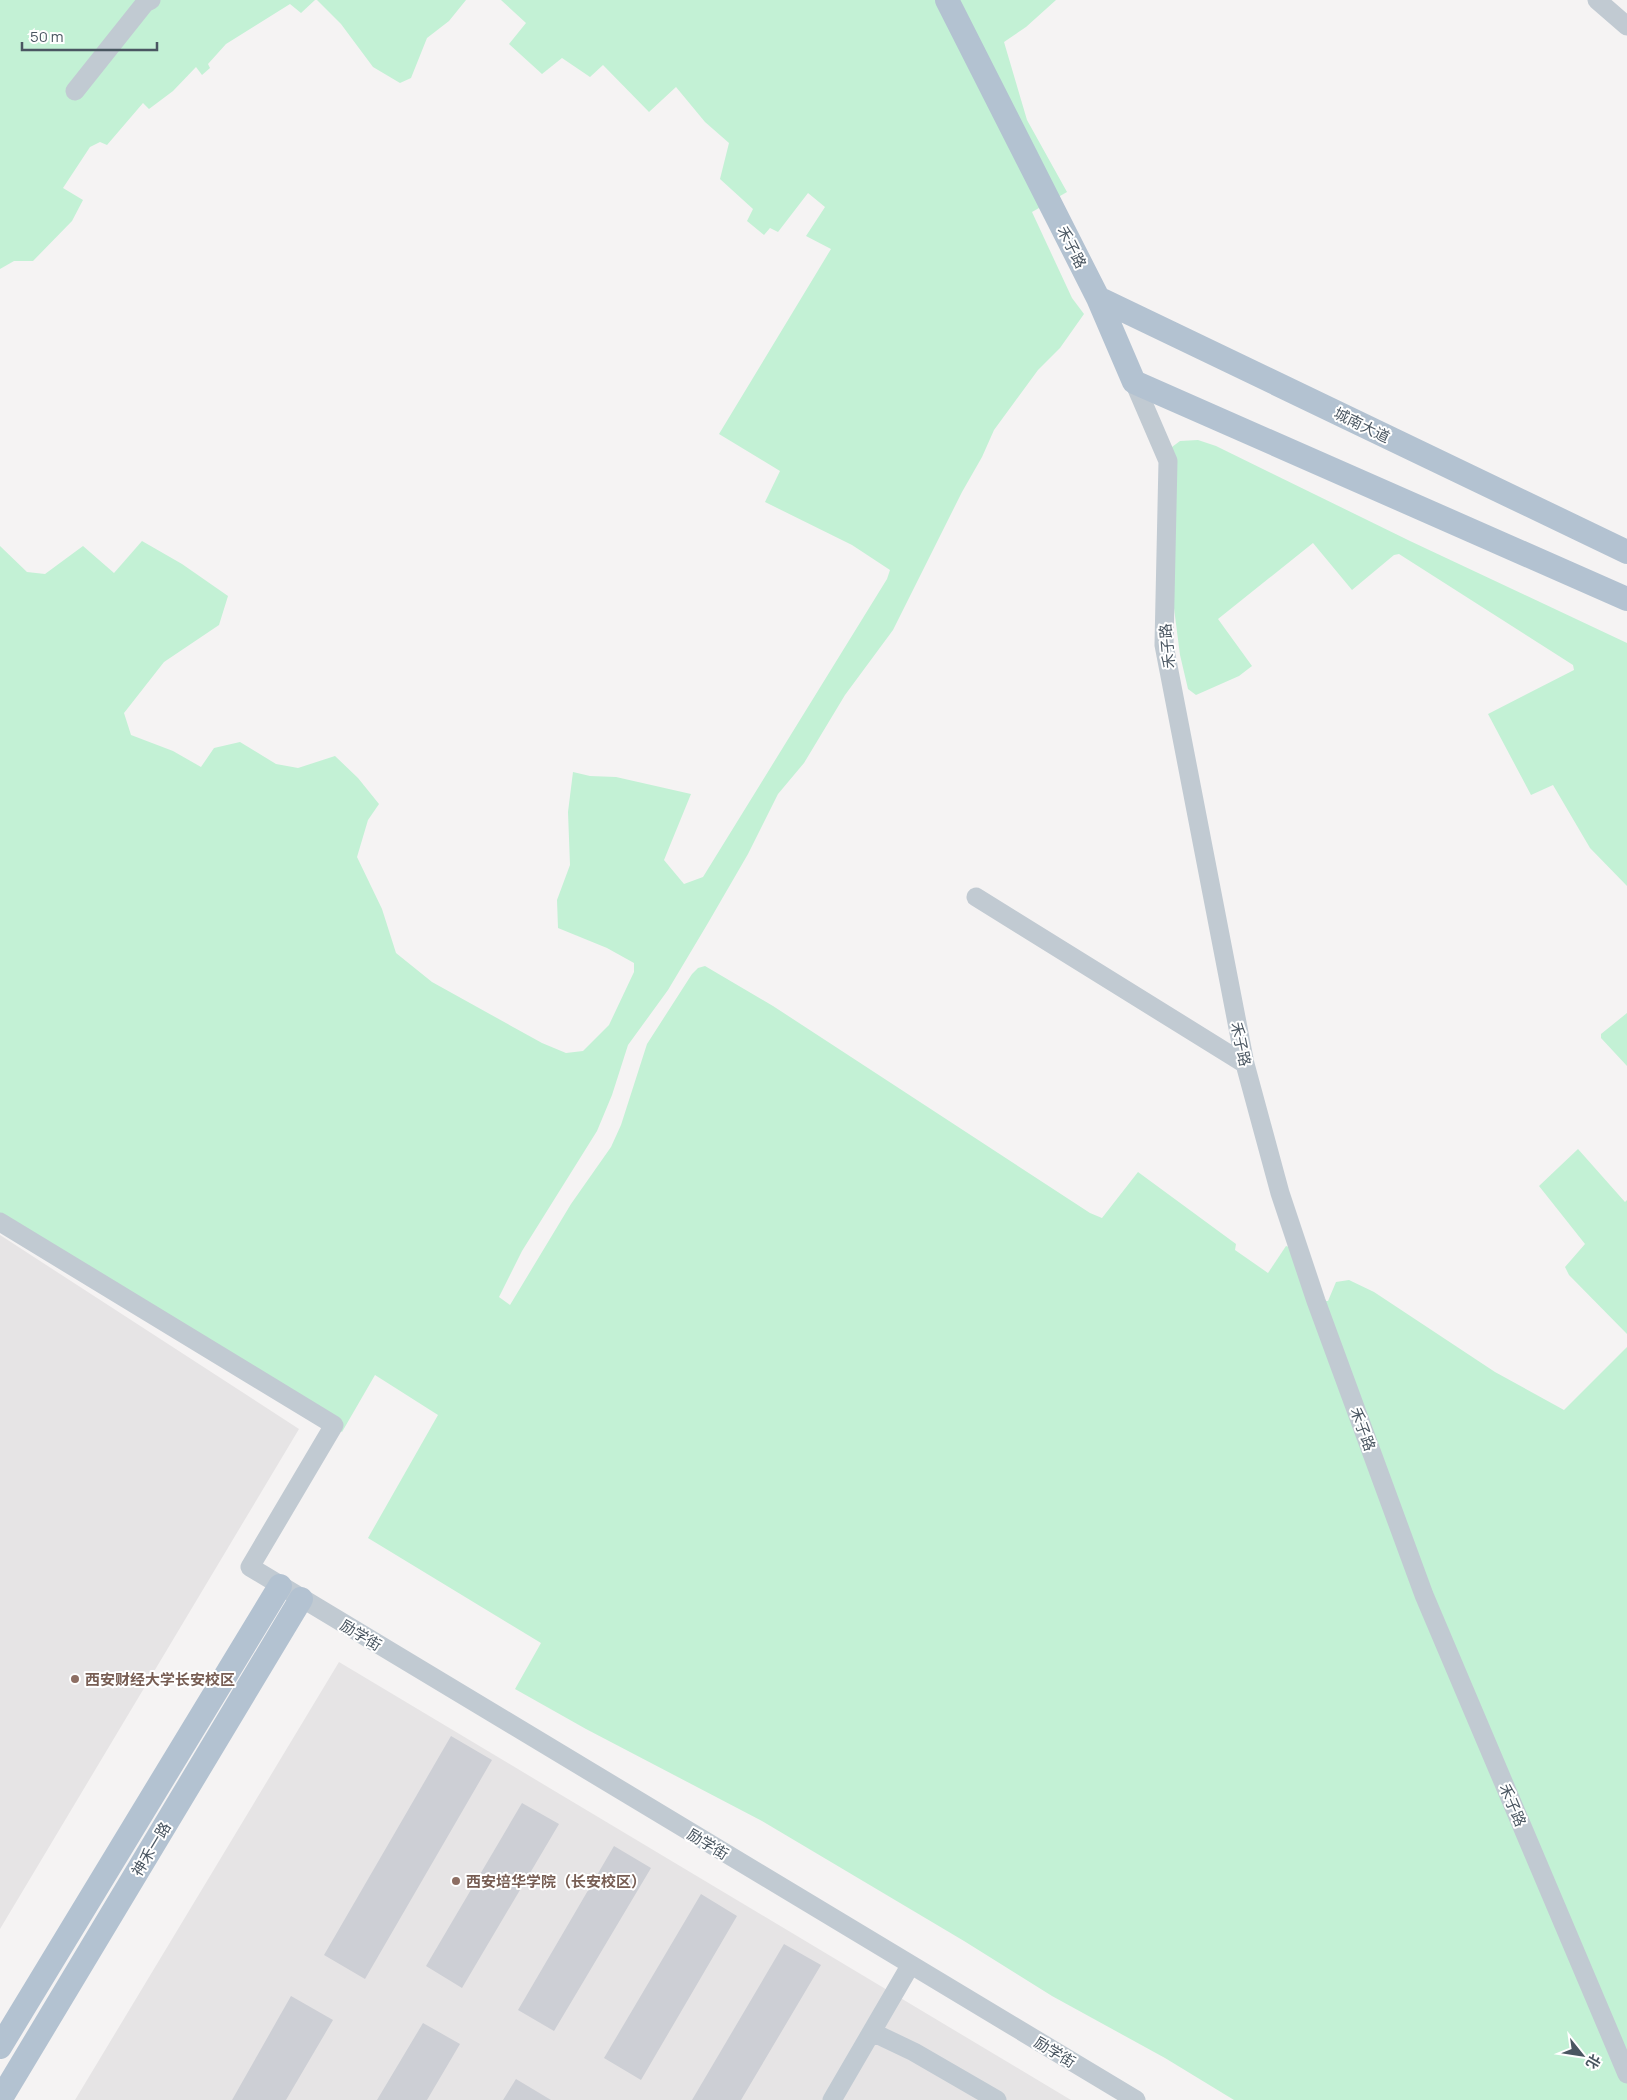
<svg xmlns="http://www.w3.org/2000/svg" width="1627" height="2100" viewBox="0 0 1627 2100" font-family="Manrope,'Noto Sans SC',sans-serif">
  <style>
    .education { fill: #e6e4e5 }
    .green { fill: #c3f1d5 }
    .building { fill: #cdcfd5 }
    .lines { fill: none; stroke-linecap: round; stroke-linejoin: round }
    .minor { stroke: #c1cad2; stroke-width: 19 }
    .major { stroke: #b3c2d1; stroke-width: 24 }
    .education-dot { fill: #8d6e63; stroke: #fff; stroke-width: 2 }
    .labels { text-anchor: middle; dominant-baseline: central; stroke-width: 4; stroke-linejoin: round; paint-order: stroke }
    .street-label { font-size: 15px; fill: #4a5661; stroke: #fff }
    .education-label { font-size: 15px; font-weight: bold; fill: #785e54; stroke: #fff; text-anchor: start }
  </style>
  <rect width="100%" height="100%" fill="#f5f3f3"/>
  <path class="education" d="M 0,1235 L 299,1429 L 0,1929 Z
    M 339,1662 L 1071,2100 L 75,2100 Z"/>
  <path class="green" d="M 0,0 L 315,0 L 301,13 L 290,4 L 226,44 L 208,64 L 210,68 L 202,75 L 196,67 L 173,91 L 149,109 L 143,103 L 107,145 L 100,142 L 90,147 L 63,188 L 83,200 L 72,221 L 33,261 L 14,261 L 0,269 Z
    M 317,0 L 466,0 L 449,21 L 427,38 L 411,78 L 400,83 L 373,67 L 341,24 Z
    M 501,0 L 1056,0 L 1026,27 L 1004,42 L 1027,120 L 1067,192 L 1032,212 L 1072,298 L 1084,314 L 1060,348 L 1038,370 L 994,430 L 982,457 L 962,492 L 893,630 L 845,695 L 804,763 L 778,794 L 748,854 L 708,923 L 668,990 L 628,1045 L 612,1095 L 597,1131 L 522,1251 L 499,1297 L 510,1305 L 571,1204 L 611,1147 L 621,1125 L 647,1044 L 692,974 L 698,968 L 705,966 L 773,1006 L 1090,1213 L 1102,1218 L 1138,1172 L 1236,1244 L 1235,1250 L 1268,1273 L 1286,1246 L 1289,1247 L 1319,1301 L 1328,1301 L 1336,1282 L 1349,1280 L 1374,1292 L 1495,1372 L 1564,1410 L 1627,1347 L 1627,2100 L 1234,2100 L 1165,2058 L 1052,1996 L 964,1941 L 762,1821 L 586,1729 L 515,1689 L 541,1643 L 368,1538 L 438,1415 L 375,1375 L 342,1432 L 0,1216 L 0,546 L 27,572 L 45,574 L 83,546 L 114,573 L 142,541 L 182,564 L 228,596 L 219,625 L 164,662 L 124,713 L 131,735 L 173,751 L 201,767 L 214,748 L 240,742 L 276,764 L 298,768 L 335,756 L 358,778 L 379,804 L 368,820 L 357,857 L 382,909 L 396,953 L 432,982 L 542,1043 L 566,1053 L 583,1051 L 609,1025 L 634,972 L 634,963 L 607,948 L 558,928 L 557,900 L 570,865 L 568,812 L 573,772 L 590,776 L 616,777 L 691,794 L 664,860 L 684,884 L 703,877 L 887,579 L 890,570 L 852,545 L 765,502 L 780,471 L 719,434 L 831,249 L 806,236 L 825,207 L 808,193 L 778,232 L 770,228 L 764,235 L 747,221 L 753,209 L 720,179 L 729,143 L 705,122 L 676,87 L 649,112 L 603,65 L 590,77 L 562,58 L 542,74 L 509,44 L 526,23 Z
    M 1198,440 L 1216,446 L 1410,541 L 1627,643 L 1627,886 L 1590,848 L 1553,785 L 1531,795 L 1488,714 L 1574,670 L 1573,665 L 1399,554 L 1394,555 L 1352,590 L 1313,543 L 1218,619 L 1252,666 L 1239,676 L 1196,695 L 1188,689 L 1180,655 L 1170,577 L 1164,453 L 1180,441 Z
    M 1627,1013 L 1627,1066 L 1601,1038 L 1601,1034 Z
    M 1578,1149 L 1625,1202 L 1627,1200 L 1627,1334 L 1569,1275 L 1565,1267 L 1585,1244 L 1539,1186 Z"/>
  <path class="building" d="M 451,1736 L 492,1760 L 365,1979 L 324,1955 Z
    M 522,1803 L 559,1824 L 462,1988 L 426,1966 Z
    M 614,1846 L 651,1868 L 554,2031 L 518,2010 Z
    M 701,1894 L 737,1916 L 641,2080 L 604,2058 Z
    M 784,1944 L 821,1965 L 741,2100 L 692,2100 Z
    M 291,1996 L 333,2020 L 286,2100 L 232,2100 Z
    M 423,2023 L 460,2044 L 427,2100 L 377,2100 Z
    M 516,2079 L 551,2100 L 503,2100 Z"/>
  <g class="lines">
    <path class="minor" d="M 1597,0 L 1627,26
      M 75,91 L 145,3 L 151,0
      M 1134,382 L 1168,461 L 1164,645 L 1245,1064 L 1280,1193 L 1316,1301 L 1424,1595 L 1627,2074
      M 976,897 L 1245,1064
      M 0,1222 L 334,1425 L 250,1567 L 1136,2100
      M 872,2032 L 914,2052 L 997,2100
      M 832,2100 L 910,1966"/>
    <path class="major" d="M 947,0 L 1098,298 L 1134,382 L 1627,599
      M 1098,298 L 1627,552
      M 0,2047 L 280,1586
      M 0,2100 L 301,1599"/>
  </g>
  <g class="education-dot">
    <circle cx="75" cy="1679" r="5"/>
    <circle cx="456" cy="1881" r="5"/>
  </g>
  <g class="labels">
    <g class="street-label">
      <text transform="translate(1072 247) rotate(63)">禾子路</text>
      <text transform="translate(1362 425) rotate(26)">城南大道</text>
      <text transform="translate(1167 646) rotate(-95)">禾子路</text>
      <text transform="translate(1241 1044) rotate(78)">禾子路</text>
      <text transform="translate(1363 1429) rotate(70)">禾子路</text>
      <text transform="translate(361 1635) rotate(31)">励学街</text>
      <text transform="translate(1513 1805) rotate(67)">禾子路</text>
      <text transform="translate(708 1844) rotate(31)">励学街</text>
      <text transform="translate(151 1849) rotate(-59)">神禾一路</text>
      <text transform="translate(1055 2052) rotate(31)">励学街</text>
    </g>
    <g class="education-label">
      <text x="85" y="1679">西安财经大学长安校区</text>
      <text x="466" y="1881">西安培华学院（长安校区）</text>
    </g>
  </g>
  <g transform="translate(1582 2055) rotate(120)" stroke="#ffffff" stroke-width="4" paint-order="stroke">
  <path d="M0-4L9 19L0 12L-9 19Z" fill="#4a5661"/>
  <text y="-8" font-size="14" font-weight="bold" text-anchor="middle" fill="#4a5661">北</text>
  </g>
  <path d="M22 42v8h135v-8" fill="none" stroke="#4a5661" stroke-width="2.5"/>
  <text x="30" y="42" font-size="15" fill="#4a5661" stroke="#ffffff" stroke-width="4" paint-order="stroke">50 m</text>
</svg>
